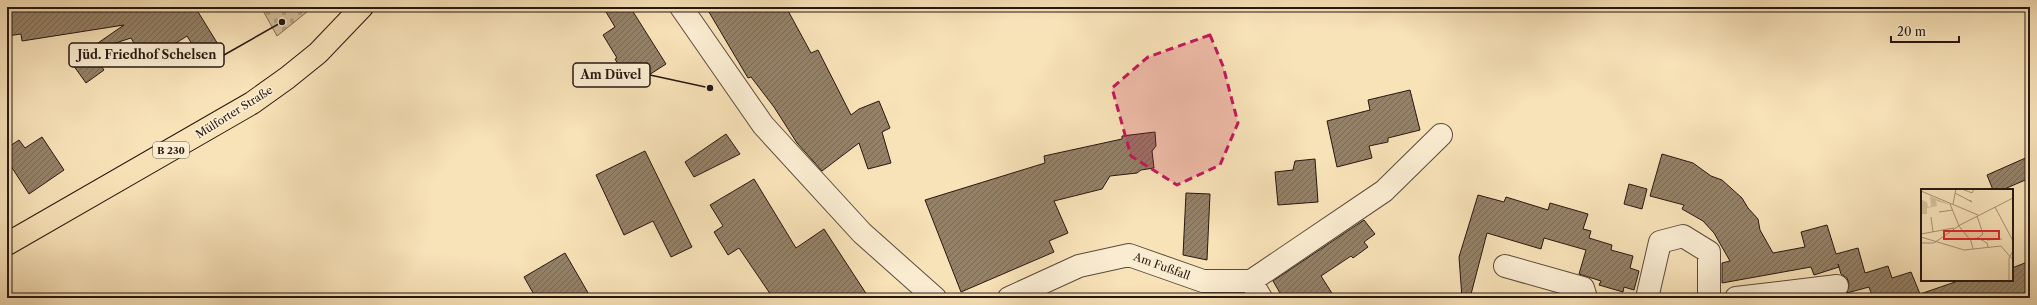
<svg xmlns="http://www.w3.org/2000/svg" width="2037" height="305" viewBox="0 0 2037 305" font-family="'Libre Caslon Text',serif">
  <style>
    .cemetery { fill: url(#cemetery-stones); stroke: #7e6c56 }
    .building { fill: url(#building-hatch); stroke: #271811 }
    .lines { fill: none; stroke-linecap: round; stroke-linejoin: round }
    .street-casing { stroke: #5b4a3b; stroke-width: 24 }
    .primary-casing { stroke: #271811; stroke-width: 24 }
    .street { stroke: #faecd1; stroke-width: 22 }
    .primary { stroke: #f8e2b8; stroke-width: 22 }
    .marked { fill: #c2185b; fill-opacity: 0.2; stroke: #c2185b; stroke-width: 3; stroke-dasharray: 8 5; stroke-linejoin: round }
    .labels { text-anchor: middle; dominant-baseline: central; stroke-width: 3.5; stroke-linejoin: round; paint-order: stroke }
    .shield { fill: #faecd1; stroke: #66584b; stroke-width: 1 }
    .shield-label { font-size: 10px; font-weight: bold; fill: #271811 }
    .street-label { font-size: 11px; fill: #271811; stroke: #faecd1 }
    .inset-road { fill: none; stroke: #a49175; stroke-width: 1 }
    .view { fill: #d62828; fill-opacity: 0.15; stroke: #d62828; stroke-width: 2 }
    .inset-edge { fill: none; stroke: #271811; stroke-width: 2 }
    .leader { fill: none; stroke: #271811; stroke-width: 1.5 }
    .callout-dot { fill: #271811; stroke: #faecd1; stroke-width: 1.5 }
    .callout { fill: #faecd1; stroke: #271811; stroke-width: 1.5 }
    .callout-label { font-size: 12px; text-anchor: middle; font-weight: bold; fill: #271811 }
  </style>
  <defs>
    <pattern id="cemetery-stones" width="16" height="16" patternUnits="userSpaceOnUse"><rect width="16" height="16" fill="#d4c09c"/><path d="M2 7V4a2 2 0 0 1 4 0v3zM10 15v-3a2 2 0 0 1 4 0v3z" fill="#b6a485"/></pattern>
    <pattern id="building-hatch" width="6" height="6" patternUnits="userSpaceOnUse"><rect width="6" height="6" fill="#948168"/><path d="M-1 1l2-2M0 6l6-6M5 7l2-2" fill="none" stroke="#796954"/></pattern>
  </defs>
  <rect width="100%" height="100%" fill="#f8e2b8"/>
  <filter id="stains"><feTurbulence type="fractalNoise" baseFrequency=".005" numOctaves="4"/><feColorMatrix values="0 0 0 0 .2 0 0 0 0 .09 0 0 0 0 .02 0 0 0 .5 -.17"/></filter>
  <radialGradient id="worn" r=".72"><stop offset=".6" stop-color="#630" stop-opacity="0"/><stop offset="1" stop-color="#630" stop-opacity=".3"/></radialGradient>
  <path class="cemetery" d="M 261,7 L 313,7 L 277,36 Z"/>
  <path class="building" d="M 7,7 L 195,7 L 224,54 L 205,65 L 187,36 L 154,57 L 145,43 L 137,48 L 131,38 L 97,49 L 95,45 L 124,25 L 22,41 L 21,34 L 7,36 Z
    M 603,7 L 630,7 L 666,64 L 638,82 L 630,70 L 624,74 L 615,59 L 617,58 L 603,35 L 615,27 Z
    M 706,7 L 786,7 L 811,53 L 818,50 L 851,115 L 859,109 L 879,101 L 890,128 L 882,132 L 891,163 L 868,169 L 859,143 L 822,171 L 797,143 L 774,107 L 751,77 L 748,78 Z
    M 89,50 L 104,70 L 86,83 L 71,62 Z
    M 1410,90 L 1420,130 L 1388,138 L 1388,142 L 1369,146 L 1372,158 L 1337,167 L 1327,121 L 1370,110 L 1368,100 Z
    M 1155,132 L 1156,146 L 1152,151 L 1154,168 L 1141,170 L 1137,173 L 1110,176 L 1102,189 L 1054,201 L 1068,233 L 1049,241 L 1054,252 L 961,292 L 925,200 L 1045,163 L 1044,156 L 1122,139 L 1122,136 Z
    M 726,134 L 740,154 L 694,177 L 685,162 Z
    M 42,137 L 64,170 L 29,194 L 7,160 L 7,148 L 19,140 L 25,148 Z
    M 645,151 L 692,247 L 671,257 L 653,221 L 624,235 L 596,175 Z
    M 1662,154 L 1693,163 L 1711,176 L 1722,180 L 1742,198 L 1748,208 L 1758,219 L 1760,230 L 1773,253 L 1805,247 L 1801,232 L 1827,225 L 1836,254 L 1858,248 L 1865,273 L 1888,266 L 1892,278 L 1911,272 L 1920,294 L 1961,280 L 2012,280 L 2012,268 L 2030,261 L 2030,298 L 1873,298 L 1869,287 L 1847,293 L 1849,284 L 1847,278 L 1841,274 L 1838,264 L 1839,267 L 1814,275 L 1811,267 L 1722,283 L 1722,263 L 1730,261 L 1714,233 L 1703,221 L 1682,209 L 1684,205 L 1650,196 Z
    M 2030,156 L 2030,178 L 2002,190 L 1993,190 L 1987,175 Z
    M 1315,159 L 1318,202 L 1278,205 L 1275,172 L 1293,170 L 1295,161 Z
    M 754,179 L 796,248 L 824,229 L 869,298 L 773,298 L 739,248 L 728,255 L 714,232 L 723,226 L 710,205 Z
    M 1629,184 L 1647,189 L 1642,209 L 1624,204 Z
    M 1186,193 L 1210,194 L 1207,260 L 1183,255 Z
    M 1478,195 L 1504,202 L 1506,197 L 1548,210 L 1550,203 L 1588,214 L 1583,229 L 1591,231 L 1589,238 L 1612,245 L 1611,250 L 1633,256 L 1630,268 L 1639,271 L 1634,290 L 1624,287 L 1623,292 L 1599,285 L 1601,281 L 1579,274 L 1586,250 L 1544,238 L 1541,249 L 1487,233 L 1470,298 L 1462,298 L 1459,257 Z
    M 1364,220 L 1375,234 L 1364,242 L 1368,247 L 1353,258 L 1351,256 L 1321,276 L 1335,298 L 1283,298 L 1273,281 Z
    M 565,253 L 591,298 L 536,298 L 524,277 Z"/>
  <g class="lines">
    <defs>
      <path id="street" d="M 681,7 L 763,125 L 862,233 L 935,298
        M 1505,266 L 1583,288 L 1586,298
        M 1251,281 L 1384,191 L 1441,135
        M 1009,298 L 1079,266 L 1129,255 L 1203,281 L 1251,281 L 1261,298
        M 1647,298 L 1660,242 L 1683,236 L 1709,252 L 1709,298
        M 1736,298 L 1837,286"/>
      <path id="primary" d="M 7,244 L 252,103 L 287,78 L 318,53 L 362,7"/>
    </defs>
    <use href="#street" class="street-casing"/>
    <use href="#primary" class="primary-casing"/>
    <use href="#street" class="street"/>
    <use href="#primary" class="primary"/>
  </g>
  <path class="marked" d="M 1210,35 L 1223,66 L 1238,123 L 1220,165 L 1177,185 L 1131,156 L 1112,88 L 1148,57 Z"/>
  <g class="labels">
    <rect class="shield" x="153" y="142" width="36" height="16" rx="3"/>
    <g class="shield-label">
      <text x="171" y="150">B 230</text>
    </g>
    <g class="street-label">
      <text transform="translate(234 112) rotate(-32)">Mülforter Straße</text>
      <text transform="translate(1162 266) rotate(20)">Am Fußfall</text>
    </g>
  </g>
  <g transform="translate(1921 189)">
    <rect width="92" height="92" fill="#f8e2b8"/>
    <path d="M 0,3 L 28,15 L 29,16 L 15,12 L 16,17 L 6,19 L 6,25 L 0,25 L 1,11 L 6,13 L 7,18 L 10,17 L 9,7 Z" fill="#d4c09c"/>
    <path class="inset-road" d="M 41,0 L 51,4 L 53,0M 0,2 L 57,26M 34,4 L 51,13 L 49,11M 29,15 L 38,37 L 50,52 L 52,60M 32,15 L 35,0M 74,18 L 92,52M 18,23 L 32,21M 56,27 L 62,45 L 57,49M 10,28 L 12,43M 0,45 L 33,39M 0,48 L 43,61 L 80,57 L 92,71M 49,50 L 57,49 L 66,54 L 67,58M 66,51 L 81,50M 0,54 L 13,54 L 39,36 L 92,9M 88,92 L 88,69 L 92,62"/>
    <path class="view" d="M 23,42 L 78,42 L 78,50 L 23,50 Z"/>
    <rect width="92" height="92" class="inset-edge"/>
  </g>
  <path class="leader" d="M282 22L224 55M710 88L650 75"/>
  <g class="callout-dot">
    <circle cx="282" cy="22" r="4"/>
    <circle cx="710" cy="88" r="4"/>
  </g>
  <g class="callout">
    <rect x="69" y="43" width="155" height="24" rx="4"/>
    <rect x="573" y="63" width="77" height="24" rx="4"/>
  </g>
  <g class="callout-label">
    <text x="147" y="59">Jüd. Friedhof Schelsen</text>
    <text x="611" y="79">Am Düvel</text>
  </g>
  <rect width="2037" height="305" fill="none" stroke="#f8e2b8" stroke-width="24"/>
  <rect x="8" y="8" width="2021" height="289" fill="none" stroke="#271811" stroke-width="2"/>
  <rect x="12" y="12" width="2013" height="281" fill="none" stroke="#271811"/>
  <path d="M1891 36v6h68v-6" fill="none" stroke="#271811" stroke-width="2"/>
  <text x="1897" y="36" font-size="12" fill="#271811" stroke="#faecd1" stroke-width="3" paint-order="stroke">20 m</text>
  <rect width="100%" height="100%" filter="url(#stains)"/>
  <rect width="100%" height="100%" fill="url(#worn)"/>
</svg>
